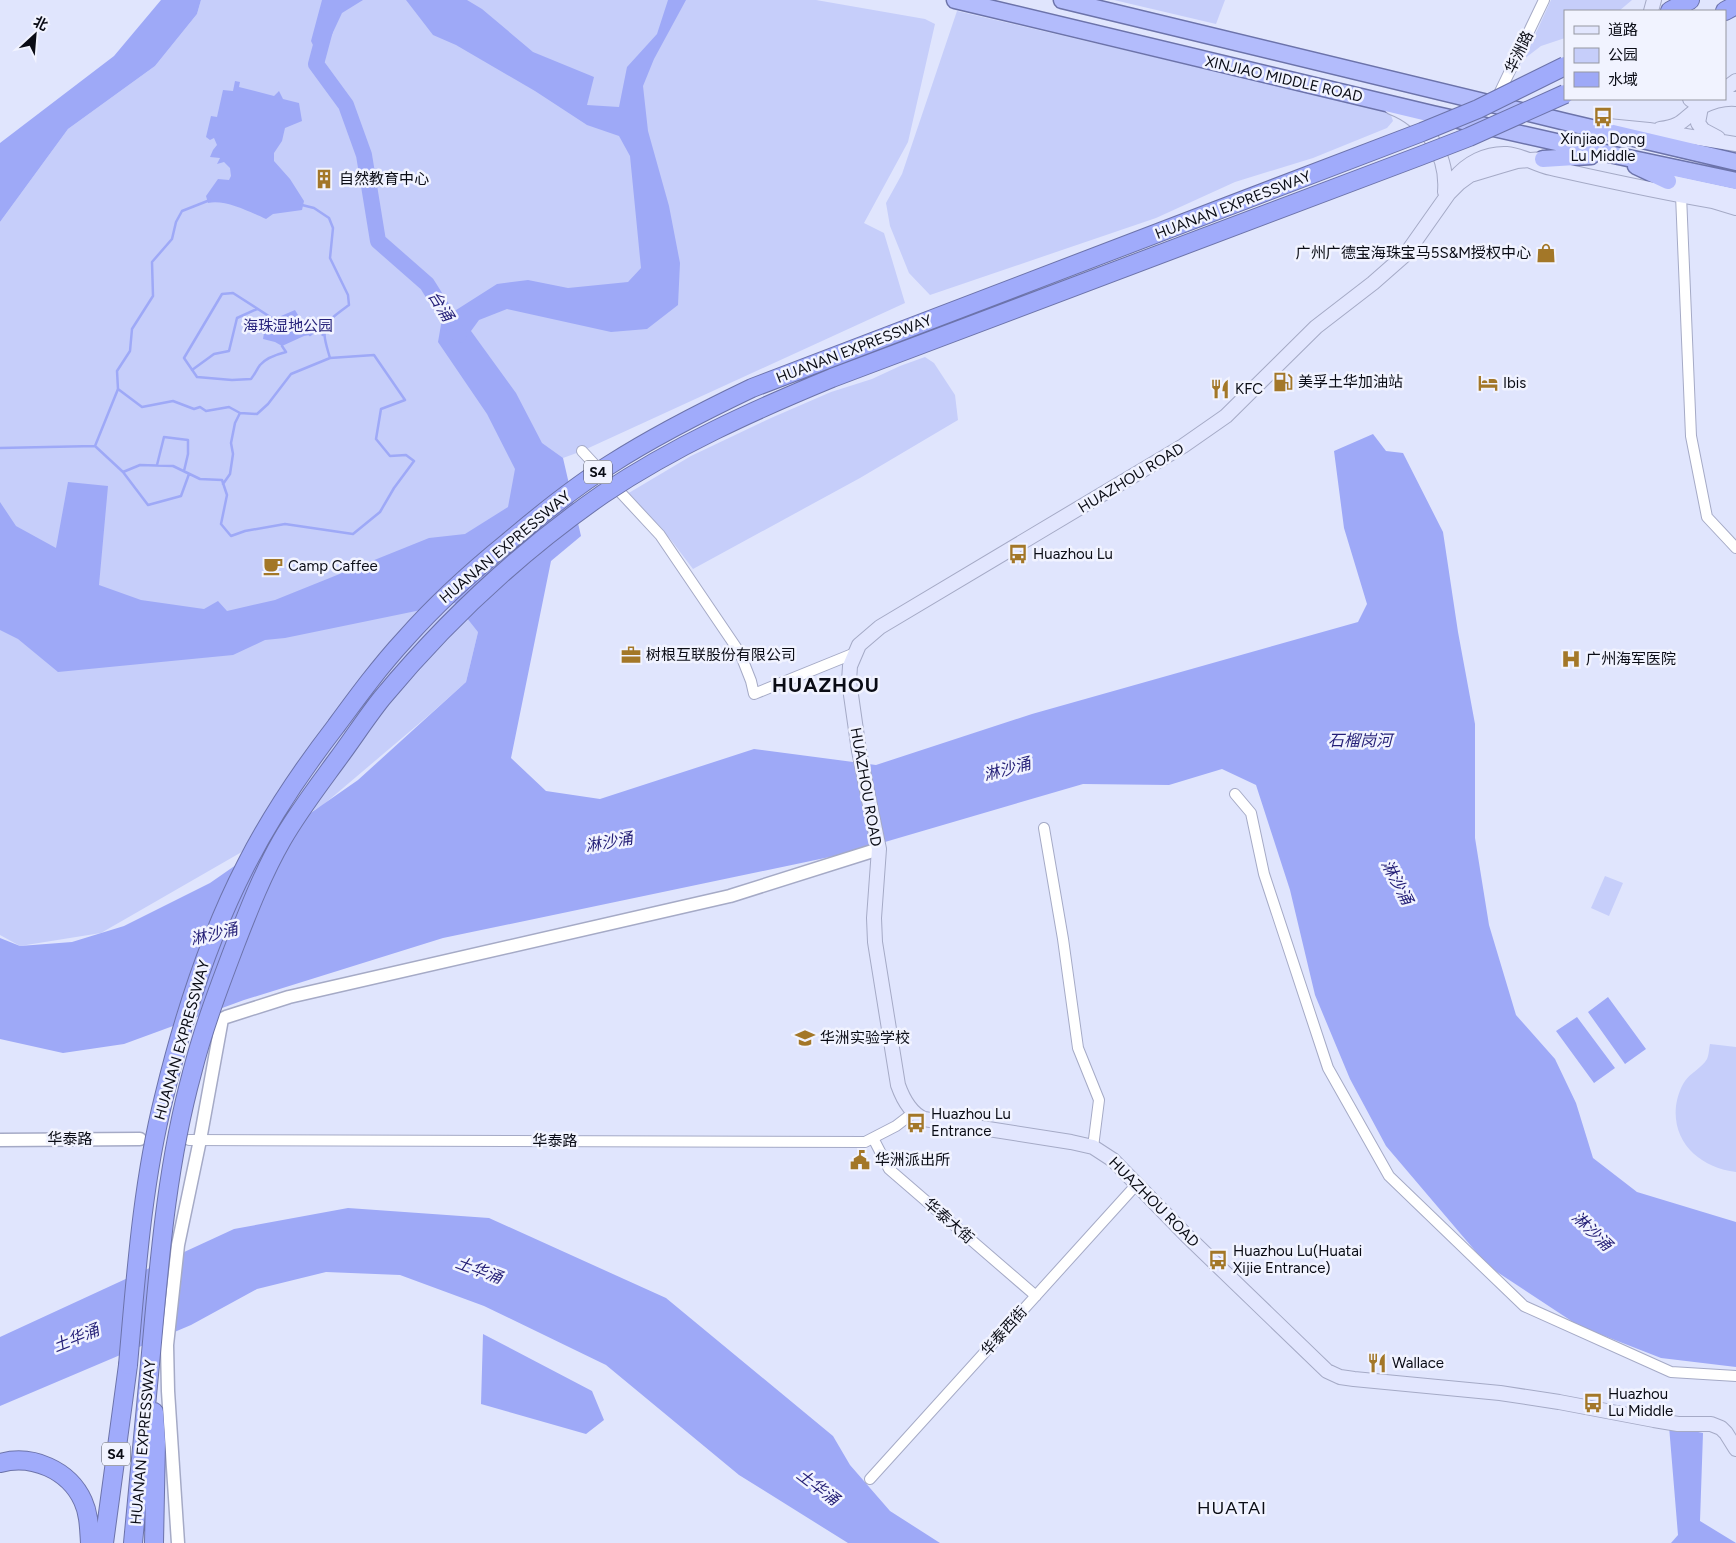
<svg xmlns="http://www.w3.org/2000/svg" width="1736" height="1543" viewBox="0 0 1736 1543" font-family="Figtree,'Noto Sans SC',sans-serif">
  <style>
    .green { fill: #c6cefa }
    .water { fill: #9ea9f7 }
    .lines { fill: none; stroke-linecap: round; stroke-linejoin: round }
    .stream { stroke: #9ea9f7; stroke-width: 2.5 }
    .river { stroke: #9ea9f7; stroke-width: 16 }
    .minor-casing { stroke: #a5aac6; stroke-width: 12 }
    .tertiary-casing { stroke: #a5aac6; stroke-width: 15 }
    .secondary-casing { stroke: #a5aac6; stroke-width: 16 }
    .trunk-casing { stroke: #6c73aa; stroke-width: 19 }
    .motorway-casing { stroke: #6c73aa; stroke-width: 20 }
    .minor { stroke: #fff; stroke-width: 10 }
    .tertiary { stroke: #fff; stroke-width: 12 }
    .secondary { stroke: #e2e6fe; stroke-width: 14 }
    .trunk { stroke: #b3bcfc; stroke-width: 16 }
    .motorway { stroke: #a0abfb; stroke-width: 18 }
    .motorway-bridge-casing { stroke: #6c73aa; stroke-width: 20; stroke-linecap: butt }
    .motorway-bridge { stroke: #a0abfb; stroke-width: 18 }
    .labels { text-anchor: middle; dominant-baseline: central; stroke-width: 5; stroke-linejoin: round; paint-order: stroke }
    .shield { fill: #f1f3ff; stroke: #4f515b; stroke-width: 1 }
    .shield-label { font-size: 14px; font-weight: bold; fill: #0a0c15 }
    .street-label { font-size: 15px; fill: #0a0c15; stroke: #f1f3ff }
    .poi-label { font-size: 15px; fill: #0a0c15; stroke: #f1f3ff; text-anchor: start }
    .park-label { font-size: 15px; fill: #27237b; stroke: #f1f3ff }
    .water-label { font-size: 16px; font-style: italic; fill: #241f77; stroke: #f1f3ff }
    .quarter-label { font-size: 18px; letter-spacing: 1px; fill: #0a0c15; stroke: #f1f3ff }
    .district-label { font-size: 20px; font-weight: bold; letter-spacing: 1px; fill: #0a0c15; stroke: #f1f3ff }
  </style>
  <rect width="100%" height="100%" fill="#e0e5fd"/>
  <path class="green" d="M 201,0 L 816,0 L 925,19 L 935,24 L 908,142 L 864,223 L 884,233 L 905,303 L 582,451 L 563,458 L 524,490 L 478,632 L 466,682 L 428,716 L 323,805 L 101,933 L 20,946 L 0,935 L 0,222 L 68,129 L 155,66 L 197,14 Z
    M 1114,0 L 1225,0 L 1216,24 Z
    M 1551,0 L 1632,0 L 1619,11 L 1565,11 L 1565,38 L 1541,46 L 1524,59 Z
    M 957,11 L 1373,108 L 1391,115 L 1393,121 L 1387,128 L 1313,158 L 1235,182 L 1156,218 L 930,295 L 909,273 L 890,226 L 886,203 L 902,174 Z
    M 925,357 L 934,363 L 955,395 L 958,420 L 860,478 L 693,569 L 671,540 L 627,494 L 691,456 L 771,418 L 831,392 L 872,379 L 900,366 Z
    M 1605,876 L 1623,883 L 1609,916 L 1591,908 Z
    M 1710,1044 L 1736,1047 L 1736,1172 C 1701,1168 1672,1143 1676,1106 C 1677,1098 1680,1088 1685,1081 C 1690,1073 1702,1068 1707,1059 C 1709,1055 1709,1048 1710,1044 Z"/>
  <path class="water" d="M 161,0 L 201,0 L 197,14 L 155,66 L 68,129 L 0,222 L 0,143 L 114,56 Z
    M 322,0 L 363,0 L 342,13 L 327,45 L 318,55 L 311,41 Z
    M 406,0 L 467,0 L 482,9 L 533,52 L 594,77 L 587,105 L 619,107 L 627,67 L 657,34 L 668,0 L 686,0 L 654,59 L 643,86 L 648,131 L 669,206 L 680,263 L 678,305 L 647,329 L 611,332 L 507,309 L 479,320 L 471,331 L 516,393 L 542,443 L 563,458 L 581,536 L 551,561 L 511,758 L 546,791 L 600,799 L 754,749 L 876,765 L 1032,714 L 1358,622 L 1367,604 L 1344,528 L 1334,451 L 1373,434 L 1386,451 L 1403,453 L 1443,532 L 1458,632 L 1475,724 L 1475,838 L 1489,925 L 1516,1015 L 1555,1059 L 1576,1103 L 1593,1158 L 1637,1192 L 1736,1222 L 1736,1367 L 1661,1358 L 1579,1326 L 1488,1266 L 1386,1146 L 1350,1079 L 1315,995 L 1290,890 L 1256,785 L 1222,769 L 1169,785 L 1083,784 L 844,854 L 443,938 L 244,1000 L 124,1044 L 63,1053 L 0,1039 L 0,938 L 20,946 L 72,942 L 124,926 L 210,883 L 358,780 L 466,682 L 478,632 L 455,603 L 285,638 L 265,640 L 233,655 L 58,672 L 18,639 L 0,630 L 0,502 L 16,526 L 56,548 L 68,482 L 108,486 L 99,585 L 141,600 L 204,609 L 218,601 L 227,611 L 275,600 L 429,538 L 465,534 L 508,507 L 515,469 L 487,414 L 438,342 L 442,319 L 497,284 L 528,280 L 568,288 L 628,282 L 641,268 L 630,156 L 619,136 L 587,125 L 535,91 L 456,45 L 433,35 Z
    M 235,81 L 240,82 L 239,87 L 274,96 L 279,91 L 283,99 L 299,103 L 302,121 L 285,128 L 282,141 L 274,153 L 274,161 L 290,179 L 304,201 L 302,210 L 273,214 L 266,219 C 250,212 225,199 208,203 L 206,196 L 218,179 L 229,180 L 231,176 L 230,168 L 224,162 L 217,164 L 220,158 L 210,157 L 213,150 L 217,145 L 214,138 L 210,140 L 206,137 L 211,116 L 217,117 L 223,90 L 233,91 Z
    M 295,310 L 310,335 L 304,336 L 282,346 L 275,342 L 263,339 L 264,333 L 275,326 L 281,316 Z
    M 1608,997 L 1646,1049 L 1625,1064 L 1588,1012 Z
    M 1577,1017 L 1615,1068 L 1594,1083 L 1556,1031 Z
    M 348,1208 L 489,1218 L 666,1298 L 833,1436 L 850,1465 L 890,1511 L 940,1543 L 848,1543 L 739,1475 L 606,1365 L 484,1306 L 400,1275 L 326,1272 L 257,1289 L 191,1325 L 0,1406 L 0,1337 L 234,1229 Z
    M 483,1334 L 592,1391 L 604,1420 L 586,1434 L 481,1404 Z
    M 1669,1426 L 1703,1433 L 1700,1521 L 1736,1543 L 1671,1543 L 1678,1535 Z"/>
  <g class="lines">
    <path class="stream" d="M 302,205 L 314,208 L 329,218 L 333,228 L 330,258 L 348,295 L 349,305 C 322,325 320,325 330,358
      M 278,322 L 233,293 L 222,294 L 184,358 L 197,377 L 232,380 L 251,379 C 255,374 257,369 260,365 C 266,358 278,354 286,352 L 282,346
      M 310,335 L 316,330 L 323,335
      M 192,370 L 214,354 L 229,351 L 237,318 L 257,309
      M 95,446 L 118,389 L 117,371 L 130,351 L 132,329 L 153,296 L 152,262 L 172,239 L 176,222 L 182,211 L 210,200
      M 0,448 L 95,446 L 123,472 L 140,465 L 173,466 L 200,479 L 222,480 L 227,495 L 221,524 L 231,536 L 245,531 L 285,524 L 353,534 L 380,512 L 394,488 L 414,461 L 406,455 L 390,456 L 376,439 L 381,409 L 405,400 L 374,355 L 330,358 L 291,374 L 268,404 L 257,414 L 240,413 L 229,407 L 206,411 L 200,407 L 194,409 L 173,401 L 142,407 L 118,389
      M 157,465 L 164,437 L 188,440 L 188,454 L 184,471
      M 123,472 L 148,505 L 181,496 L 189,474
      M 223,484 L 230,474 L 233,454 L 231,443 L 235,423 L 240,413"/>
    <path class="river" d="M 338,0 L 332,4 L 316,64 L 346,105 L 364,155 L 378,241 L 427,284 L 459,335"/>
    <defs>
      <path id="minor" d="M 1497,98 L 1544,0
        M 1681,195 L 1691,436 L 1707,517 L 1736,548
        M 582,451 L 660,535 L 740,653 L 751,681 L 754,694 L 855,653
        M 1235,794 L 1251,813 L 1264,874 L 1328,1068 L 1389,1176 L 1524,1306 L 1671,1372 L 1736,1376
        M 1044,828 L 1063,939 L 1078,1048 L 1099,1100 L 1093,1147
        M 873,1138 L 889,1169 L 1036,1296
        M 189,1140 L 865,1142 L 896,1126 L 913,1113
        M 870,1479 L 1137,1184"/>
      <path id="tertiary" d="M 0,1140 L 140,1139
        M 178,1543 L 168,1391 L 167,1345 L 178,1245 L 200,1140 L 222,1019 L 226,1017 L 289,997 L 730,896 L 879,849"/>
      <path id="secondary" d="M 1651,11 L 1654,0
        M 1725,89 L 1736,81
        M 1690,99 L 1701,107
        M 1391,107 C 1426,120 1448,155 1445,192
        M 1701,107 L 1698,123 L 1703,130 L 1718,138
        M 1608,126 L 1649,130 L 1736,144
        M 1660,129 C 1685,126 1683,117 1701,107 C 1711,102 1725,98 1736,99
        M 1543,159 L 1517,161 L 1500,166 L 1470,175 L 1459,183 L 1449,193 L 1406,254 L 1373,283 L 1316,327 L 1226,416 L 1183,446 L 880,627 L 859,645 L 850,666 L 849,681 L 859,751 L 879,849 L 874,918 L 875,942 L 898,1085 C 903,1099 910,1113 924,1119 L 1071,1142 L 1093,1147 L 1113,1160 L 1186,1235 L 1327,1371 L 1340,1377 L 1354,1379 L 1500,1393 L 1559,1402 L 1654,1420 L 1678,1424 L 1711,1424 L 1721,1428 L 1726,1433 L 1736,1449
        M 1454,179 C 1467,163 1486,153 1507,154 C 1522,155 1536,165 1551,168 C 1605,180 1658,192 1713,201 L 1736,208
        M 1668,181 L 1736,196"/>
      <path id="trunk" d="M 955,0 L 1432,114 L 1614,155 L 1736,181
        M 1062,0 L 1566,122 L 1736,162
        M 1543,159 L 1591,156
        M 1636,166 L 1668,181"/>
      <path id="motorway" d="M 1670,11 L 1690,0
        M 1725,11 L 1736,5
        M 0,1463 C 32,1454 69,1470 83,1501 C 89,1514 89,1528 90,1543
        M 104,1543 L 128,1365
        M 133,1543 L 150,1364
        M 154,1543 L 156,1442 L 154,1412"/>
    </defs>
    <use href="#minor" class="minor-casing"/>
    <use href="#tertiary" class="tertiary-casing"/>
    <use href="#secondary" class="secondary-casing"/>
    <use href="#trunk" class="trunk-casing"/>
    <use href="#motorway" class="motorway-casing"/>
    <use href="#minor" class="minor"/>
    <use href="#tertiary" class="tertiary"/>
    <use href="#secondary" class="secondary"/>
    <use href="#trunk" class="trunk"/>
    <use href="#motorway" class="motorway"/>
    <defs>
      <path id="motorway-bridge" d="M 150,1364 C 159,1266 166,1168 192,1073 C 203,1029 219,987 235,945 C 249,909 263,873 282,840 C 298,812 318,786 337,760 C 352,740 366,718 382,698 C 446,621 521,551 603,494 C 675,446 752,411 832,378 L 1420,156 L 1469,137 L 1565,94
        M 128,1365 C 136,1275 142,1185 164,1097 C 183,1018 209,937 246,865 C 271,816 302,770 336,726 C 358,696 380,666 405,639 C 436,604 471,572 508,542 C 541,514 574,487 611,464 C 656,435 704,411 752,388 L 1422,132 L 1478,109 L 1565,66"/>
    </defs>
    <use href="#motorway-bridge" class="motorway-bridge-casing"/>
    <use href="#motorway-bridge" class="motorway-bridge"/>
  </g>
  <defs>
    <symbol id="bus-bare" viewBox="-9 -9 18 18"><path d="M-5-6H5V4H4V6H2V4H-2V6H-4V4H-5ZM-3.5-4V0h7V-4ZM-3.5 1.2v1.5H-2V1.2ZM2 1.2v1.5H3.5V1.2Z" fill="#a37728" stroke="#f1f3ff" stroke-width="2.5" paint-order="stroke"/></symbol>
    <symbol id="building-bare" viewBox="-9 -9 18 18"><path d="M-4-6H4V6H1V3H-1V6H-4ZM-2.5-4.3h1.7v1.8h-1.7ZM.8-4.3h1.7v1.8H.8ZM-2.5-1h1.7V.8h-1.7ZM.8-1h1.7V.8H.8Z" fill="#a37728" stroke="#f1f3ff" stroke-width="2.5" paint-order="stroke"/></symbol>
    <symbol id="shop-bare" viewBox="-9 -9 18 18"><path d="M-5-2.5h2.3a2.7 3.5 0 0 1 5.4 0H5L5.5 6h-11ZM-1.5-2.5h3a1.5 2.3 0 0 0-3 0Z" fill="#a37728" stroke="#f1f3ff" stroke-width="2.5" paint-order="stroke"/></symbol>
    <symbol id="fuel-bare" viewBox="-9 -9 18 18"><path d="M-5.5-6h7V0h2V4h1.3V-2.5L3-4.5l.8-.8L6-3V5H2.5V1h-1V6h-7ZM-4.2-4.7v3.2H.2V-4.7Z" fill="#a37728" stroke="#f1f3ff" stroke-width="2.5" paint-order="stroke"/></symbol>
    <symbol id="hotel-bare" viewBox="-9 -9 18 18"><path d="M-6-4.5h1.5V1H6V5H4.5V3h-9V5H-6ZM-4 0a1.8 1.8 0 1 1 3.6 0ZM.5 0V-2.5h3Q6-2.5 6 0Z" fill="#a37728" stroke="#f1f3ff" stroke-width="2.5" paint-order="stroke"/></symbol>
    <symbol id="restaurant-bare" viewBox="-9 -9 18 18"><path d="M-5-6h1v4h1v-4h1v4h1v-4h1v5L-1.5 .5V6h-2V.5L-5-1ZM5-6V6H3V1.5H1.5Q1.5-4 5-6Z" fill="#a37728" stroke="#f1f3ff" stroke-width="2.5" paint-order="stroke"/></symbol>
    <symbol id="cafe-bare" viewBox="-9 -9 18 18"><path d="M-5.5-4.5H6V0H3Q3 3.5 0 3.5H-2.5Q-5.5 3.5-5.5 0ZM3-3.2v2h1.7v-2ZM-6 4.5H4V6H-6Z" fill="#a37728" stroke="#f1f3ff" stroke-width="2.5" paint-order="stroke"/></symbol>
    <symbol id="office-bare" viewBox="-9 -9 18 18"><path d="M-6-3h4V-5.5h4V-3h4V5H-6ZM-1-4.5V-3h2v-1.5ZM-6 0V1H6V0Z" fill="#a37728" stroke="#f1f3ff" stroke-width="2.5" paint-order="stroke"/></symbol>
    <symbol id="hospital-bare" viewBox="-9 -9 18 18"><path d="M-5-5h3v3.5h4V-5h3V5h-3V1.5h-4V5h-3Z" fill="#a37728" stroke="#f1f3ff" stroke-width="2.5" paint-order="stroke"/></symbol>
    <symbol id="school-bare" viewBox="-9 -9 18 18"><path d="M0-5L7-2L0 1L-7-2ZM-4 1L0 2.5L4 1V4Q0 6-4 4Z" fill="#a37728" stroke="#f1f3ff" stroke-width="2.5" paint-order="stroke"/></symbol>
    <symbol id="civic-bare" viewBox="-9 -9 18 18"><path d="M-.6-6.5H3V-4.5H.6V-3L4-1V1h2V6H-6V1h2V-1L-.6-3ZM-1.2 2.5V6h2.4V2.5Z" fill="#a37728" stroke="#f1f3ff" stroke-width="2.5" paint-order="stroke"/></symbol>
  </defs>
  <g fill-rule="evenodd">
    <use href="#bus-bare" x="1589" y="103" width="28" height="28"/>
    <use href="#building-bare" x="310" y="165" width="28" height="28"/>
    <use href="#shop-bare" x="1532" y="239" width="28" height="28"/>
    <use href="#fuel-bare" x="1269" y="368" width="28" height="28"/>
    <use href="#hotel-bare" x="1474" y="369" width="28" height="28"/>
    <use href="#restaurant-bare" x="1206" y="375" width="28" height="28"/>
    <use href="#bus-bare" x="1004" y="540" width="28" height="28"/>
    <use href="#cafe-bare" x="259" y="552" width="28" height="28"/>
    <use href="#office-bare" x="617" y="641" width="28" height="28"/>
    <use href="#hospital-bare" x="1557" y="645" width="28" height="28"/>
    <use href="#school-bare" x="791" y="1024" width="28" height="28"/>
    <use href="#bus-bare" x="902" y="1109" width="28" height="28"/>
    <use href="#civic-bare" x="846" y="1146" width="28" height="28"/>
    <use href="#bus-bare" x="1204" y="1246" width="28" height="28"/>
    <use href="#restaurant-bare" x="1363" y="1349" width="28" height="28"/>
    <use href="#bus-bare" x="1579" y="1389" width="28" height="28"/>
  </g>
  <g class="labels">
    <g class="shield">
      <rect x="584" y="460.5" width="28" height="23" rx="4"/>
      <rect x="102" y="1442.5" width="28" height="23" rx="4"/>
    </g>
    <g class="shield-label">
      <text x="598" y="472">S4</text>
      <text x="116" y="1454">S4</text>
    </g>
    <g class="street-label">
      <text transform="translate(1519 52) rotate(-64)">华洲路</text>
      <text transform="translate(1284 79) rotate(13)">XINJIAO MIDDLE ROAD</text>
      <text transform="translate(1233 205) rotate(-21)">HUANAN EXPRESSWAY</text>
      <text transform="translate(854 349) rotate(-21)">HUANAN EXPRESSWAY</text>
      <text transform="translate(1131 478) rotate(-31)">HUAZHOU ROAD</text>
      <text transform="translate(505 547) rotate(-40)">HUANAN EXPRESSWAY</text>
      <text transform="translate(866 787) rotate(80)">HUAZHOU ROAD</text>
      <text transform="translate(182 1040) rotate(-74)">HUANAN EXPRESSWAY</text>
      <text x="70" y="1139">华泰路</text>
      <text x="555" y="1141">华泰路</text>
      <text transform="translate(1154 1202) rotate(45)">HUAZHOU ROAD</text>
      <text transform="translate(949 1221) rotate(41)">华泰大街</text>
      <text transform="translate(1004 1331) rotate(-48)">华泰西街</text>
      <text transform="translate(143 1442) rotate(-85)">HUANAN EXPRESSWAY</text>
    </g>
    <g class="poi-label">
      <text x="1603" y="139" text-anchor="middle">Xinjiao Dong<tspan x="1603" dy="17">Lu Middle</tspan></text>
      <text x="339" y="179">自然教育中心</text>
      <text x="1531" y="253" text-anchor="end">广州广德宝海珠宝马5S&amp;M授权中心</text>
      <text x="1298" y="382">美孚土华加油站</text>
      <text x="1503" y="383">Ibis</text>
      <text x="1235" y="389">KFC</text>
      <text x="1033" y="554">Huazhou Lu</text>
      <text x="288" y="566">Camp Caffee</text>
      <text x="646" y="655">树根互联股份有限公司</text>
      <text x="1586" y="659">广州海军医院</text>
      <text x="820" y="1038">华洲实验学校</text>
      <text x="931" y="1114">Huazhou Lu<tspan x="931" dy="17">Entrance</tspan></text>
      <text x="875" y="1160">华洲派出所</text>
      <text x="1233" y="1251">Huazhou Lu(Huatai<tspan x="1233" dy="17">Xijie Entrance)</tspan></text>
      <text x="1392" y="1363">Wallace</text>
      <text x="1608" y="1394">Huazhou<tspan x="1608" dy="17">Lu Middle</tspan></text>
    </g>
    <g class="park-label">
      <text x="288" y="326">海珠湿地公园</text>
    </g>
    <g class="water-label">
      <text transform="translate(441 306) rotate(58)">台涌</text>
      <text x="1360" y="740">石榴岗河</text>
      <text transform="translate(1007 769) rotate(-15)">淋沙涌</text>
      <text transform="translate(609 842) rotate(-10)">淋沙涌</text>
      <text transform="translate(1397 882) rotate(62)">淋沙涌</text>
      <text transform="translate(214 934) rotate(-13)">淋沙涌</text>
      <text transform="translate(1592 1231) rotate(44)">淋沙涌</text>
      <text transform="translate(479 1270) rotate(20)">土华涌</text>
      <text transform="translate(76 1338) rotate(-22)">土华涌</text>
      <text transform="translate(818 1487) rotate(37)">土华涌</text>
    </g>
    <g class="quarter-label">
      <text x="1232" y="1508">HUATAI</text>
    </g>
    <g class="district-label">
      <text x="826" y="685">HUAZHOU</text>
    </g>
  </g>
  <rect x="1564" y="10" width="162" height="90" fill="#f1f3ff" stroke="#9597a1"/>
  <rect x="1574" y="26" width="25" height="8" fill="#e2e6fe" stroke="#9597a1"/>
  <text x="1608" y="35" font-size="15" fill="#0a0c15">道路</text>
  <rect x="1574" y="48" width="25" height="15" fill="#c6cefa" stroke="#9597a1"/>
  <text x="1608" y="60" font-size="15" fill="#0a0c15">公园</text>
  <rect x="1574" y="72" width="25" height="15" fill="#9ea9f7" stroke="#9597a1"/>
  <text x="1608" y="85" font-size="15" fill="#0a0c15">水域</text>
  <g transform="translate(35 35) rotate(26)" stroke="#f1f3ff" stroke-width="4" paint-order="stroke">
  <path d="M0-4L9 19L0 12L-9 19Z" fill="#0a0c15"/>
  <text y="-8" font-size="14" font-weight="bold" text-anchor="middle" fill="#0a0c15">北</text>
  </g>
</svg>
